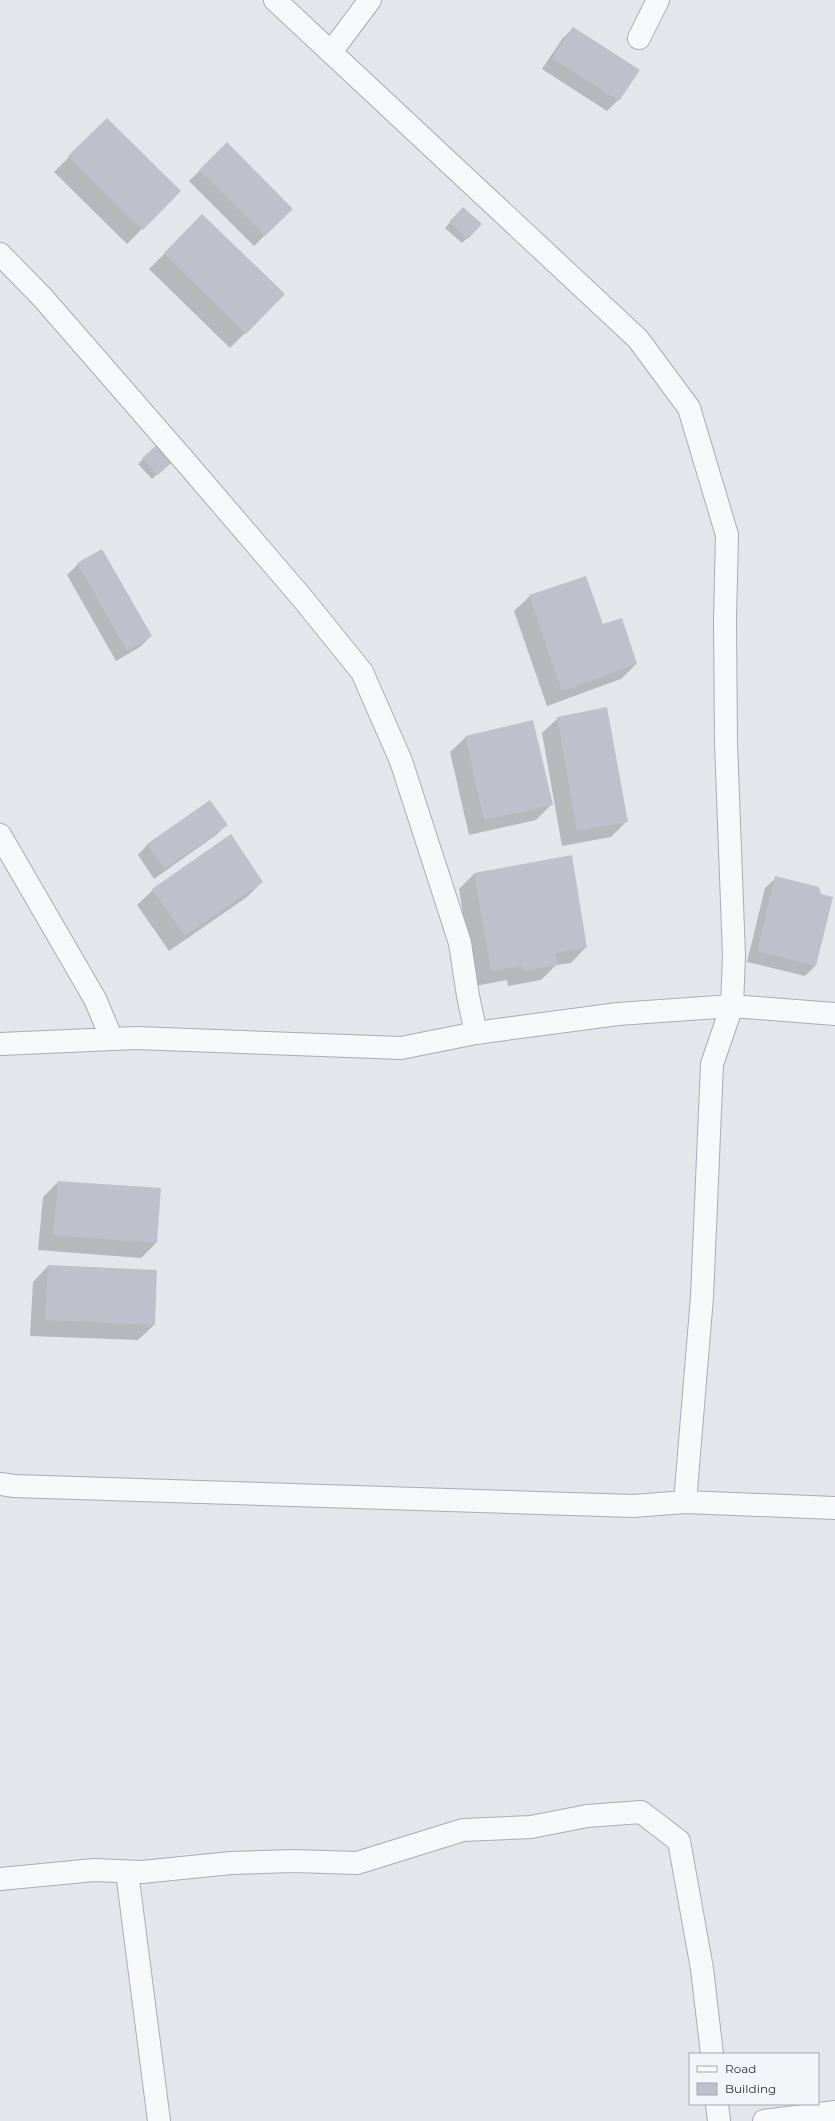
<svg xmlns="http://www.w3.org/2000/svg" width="835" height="2121" viewBox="0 0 835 2121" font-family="Montserrat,sans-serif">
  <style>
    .shadow { fill: #0003 }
    .building { fill: #bec1cc }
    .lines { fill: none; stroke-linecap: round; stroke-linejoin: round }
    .street-casing { stroke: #a8acb7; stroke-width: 24 }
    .street { stroke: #f7f8fa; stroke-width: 22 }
  </style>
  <rect width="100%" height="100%" fill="#e4e6ec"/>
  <path class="shadow" d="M 573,28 L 638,70 L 618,100 L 607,111 L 542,69 L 562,39 Z
    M 107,119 L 180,191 L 127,244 L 54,172 Z
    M 227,144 L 292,209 L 254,246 L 189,181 Z
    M 463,208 L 481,224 L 462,243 L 445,228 Z
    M 202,216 L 283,295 L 230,348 L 149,269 Z
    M 143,459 L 166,466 L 152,479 L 138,464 Z
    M 78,564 L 151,636 L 140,647 L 116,661 L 67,575 Z
    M 530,596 L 602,625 L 636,664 L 621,679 L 547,706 L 514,611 Z
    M 558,718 L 627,821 L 611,837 L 562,846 L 542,733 Z
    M 466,737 L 552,804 L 536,820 L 469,835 L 450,752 Z
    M 226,825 L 216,835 L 154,879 L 138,855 L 148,844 Z
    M 571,856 L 586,947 L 571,963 L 556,965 L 541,980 L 508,986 L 507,980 L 475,986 L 459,889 L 474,874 Z
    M 776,878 L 820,895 L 816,965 L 805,976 L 747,962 L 765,888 Z
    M 262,882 L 247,897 L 169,951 L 137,905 L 153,890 Z
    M 58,1182 L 156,1243 L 141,1258 L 38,1250 L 43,1197 Z
    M 48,1266 L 156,1271 L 154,1325 L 138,1340 L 30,1336 L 33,1282 Z"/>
  <path class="building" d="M 573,27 L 640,70 L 619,101 L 552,58 Z
    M 107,118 L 181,191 L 143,230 L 68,156 Z
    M 227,142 L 293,209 L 265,236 L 199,170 Z
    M 463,207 L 482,224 L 468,239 L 449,222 Z
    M 202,214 L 285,294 L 246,334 L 164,253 Z
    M 158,444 L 173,461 L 158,475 L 142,458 Z
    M 102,549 L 152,636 L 127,651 L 77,563 Z
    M 586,576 L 603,624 L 622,618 L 637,664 L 562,691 L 529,595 Z
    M 607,707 L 628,822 L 577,831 L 557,717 Z
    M 533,720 L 553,805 L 484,820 L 465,736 Z
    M 210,800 L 228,825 L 165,869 L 147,844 Z
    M 231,834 L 263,882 L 185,936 L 152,889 Z
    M 572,855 L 587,948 L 556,953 L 558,965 L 523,971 L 522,966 L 491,971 L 474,873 Z
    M 775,876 L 819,887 L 821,894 L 833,897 L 816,966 L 757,951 Z
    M 58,1181 L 161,1188 L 157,1243 L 53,1235 Z
    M 48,1265 L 157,1270 L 155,1325 L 45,1320 Z"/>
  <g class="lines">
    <defs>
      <path id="street" d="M 275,0 L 638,339 L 689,408 L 727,535 L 725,620 L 726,743 L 734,956 L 732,1006 L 712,1064 L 702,1297 L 685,1502
        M 639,38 L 658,0
        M 331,52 L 370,0
        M 0,254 L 43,298 L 190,467 L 303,599 L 362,672 L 401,761 L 460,943 L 468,996 L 476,1033
        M 0,835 L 95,999 L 111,1037
        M 0,1044 L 136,1038 L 401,1048 L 476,1033 L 618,1014 L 732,1006 L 835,1014
        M 0,1484 L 14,1486 L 633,1506 L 685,1502 L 835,1508
        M 127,1872 L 159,2121
        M 0,1879 L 94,1870 L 142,1872 L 231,1863 L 293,1861 L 357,1863 L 463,1830 L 531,1827 L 587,1816 L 641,1812 L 679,1841 L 702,1969 L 712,2054
        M 717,2104 L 719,2121
        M 764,2121 L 835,2112"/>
    </defs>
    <use href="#street" class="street-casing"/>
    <use href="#street" class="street"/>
  </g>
  <rect x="689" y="2053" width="130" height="52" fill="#f4f5f9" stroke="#a3a7b1"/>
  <rect x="697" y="2066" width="20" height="6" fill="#f7f8fa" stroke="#a3a7b1"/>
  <text x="725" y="2073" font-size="12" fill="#2a3146">Road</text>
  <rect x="697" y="2083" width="20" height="12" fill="#bec1cc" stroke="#a3a7b1"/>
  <text x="725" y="2093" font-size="12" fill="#2a3146">Building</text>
</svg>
